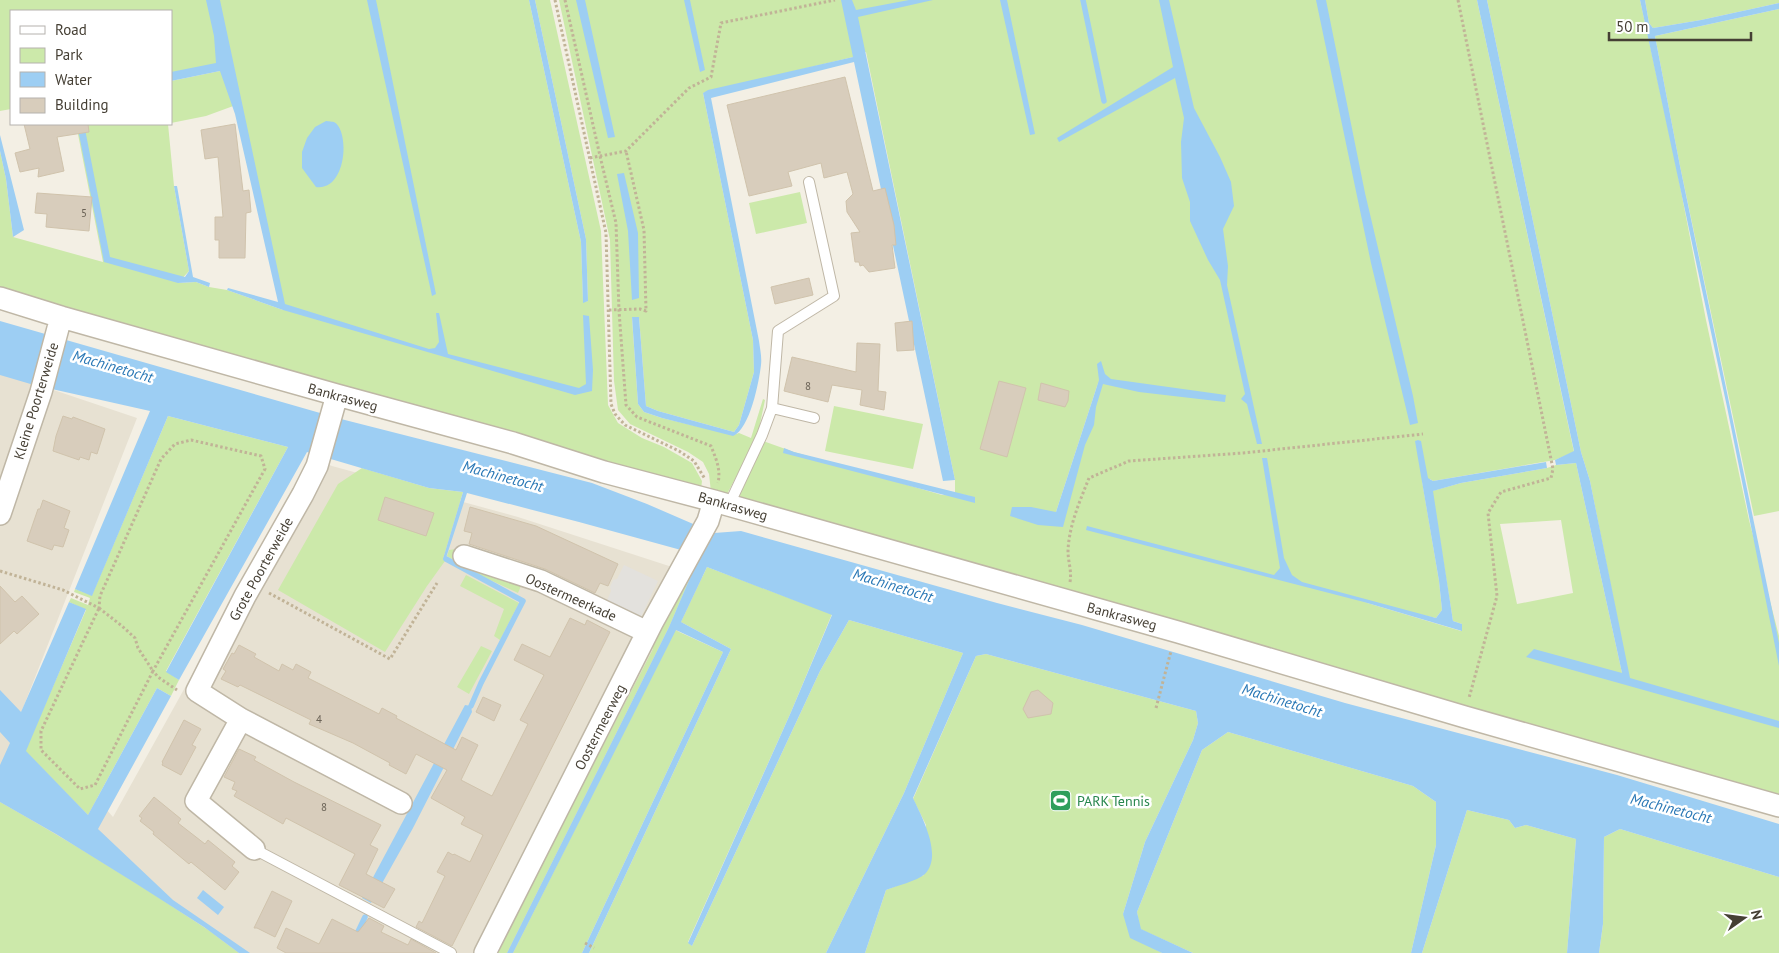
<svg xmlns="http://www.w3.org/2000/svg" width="1779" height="953" viewBox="0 0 1779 953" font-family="'PT Sans',sans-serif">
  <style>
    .residential { fill: #e7e1d2 }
    .green { fill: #cce9aa; fill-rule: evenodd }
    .parking { fill: #e3e1dd }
    .water { fill: #9dcef3 }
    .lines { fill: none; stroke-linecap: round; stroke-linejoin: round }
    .stream { stroke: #9dcef3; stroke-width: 5.5 }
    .building { fill: #d8cdbc; stroke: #d0c3ac }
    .lane-casing { stroke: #bfb7a6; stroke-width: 12 }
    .street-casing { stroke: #bfb7a6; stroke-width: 24 }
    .path { stroke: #c1b397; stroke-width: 3; stroke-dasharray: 2.5 2.5; stroke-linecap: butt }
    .lane { stroke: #fff; stroke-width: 10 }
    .street { stroke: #fff; stroke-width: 21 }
    .labels { text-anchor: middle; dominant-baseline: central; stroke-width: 5; stroke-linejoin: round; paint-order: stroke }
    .number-label { font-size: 11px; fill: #6a6256 }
    .street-label { font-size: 14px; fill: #453f34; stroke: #fff }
    .leisure-label { font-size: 14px; fill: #27864d; stroke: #fff; text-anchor: start }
    .water-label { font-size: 15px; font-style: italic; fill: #2877b5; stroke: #fff }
  </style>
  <rect width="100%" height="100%" fill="#f3efe4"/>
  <path class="residential" d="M 0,372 L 137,418 L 21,713 L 113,817 L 312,459 L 332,466 L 518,517 L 706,578 L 514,953 L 0,953 Z"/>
  <path class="green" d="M 0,0 L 529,0 L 581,242 L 583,302 L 588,301 L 586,239 L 535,0 L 550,0 L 601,231 L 608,405 L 618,423 L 642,438 L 664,447 L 692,463 L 702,481 L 701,489 L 0,292 L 0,151 L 6,179 L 13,237 L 103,262 L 76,124 L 168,124 L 174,186 L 189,271 L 178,283 L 196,282 L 209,287 L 227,290 L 283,310 L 236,105 L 206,116 L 171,123 L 171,81 L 220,71 L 232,58 L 216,64 L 171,73 L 171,11 L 11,11 L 11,109 L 0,111 Z
    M 559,0 L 1477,0 L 1574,452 L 1555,460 L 1433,481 L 1430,479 L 1422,481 L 1439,581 L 1442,610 L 1436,618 L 1364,602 L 1461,631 L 1462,624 L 1453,621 L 1432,491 L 1461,483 L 1547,468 L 1556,465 L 1576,463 L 1622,673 L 1629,678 L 1590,481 L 1581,452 L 1487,0 L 1640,0 L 1675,160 L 1706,320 L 1749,520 L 1779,636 L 1779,798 L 738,498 L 763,441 L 794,452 L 942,495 L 970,496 L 955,493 L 955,480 L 866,52 L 853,57 L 703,93 L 753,340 L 754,372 L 739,425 L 734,432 L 658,411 L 646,406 L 639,317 L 632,318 L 638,404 L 644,412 L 662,418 L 733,435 L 739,433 L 751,438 L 763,399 L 765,400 L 757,438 L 727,494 L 711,492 L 709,474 L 703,462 L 688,452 L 630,424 L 618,410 L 614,381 L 610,240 ZM 1099,380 L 1062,521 L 1056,512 ZM 1561,520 L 1573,593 L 1517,604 L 1500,524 Z
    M 1645,0 L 1779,0 L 1779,3 L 1701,20 L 1653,28 L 1649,23 Z
    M 1779,9 L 1779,511 L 1754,516 L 1680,166 L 1655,36 Z
    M 800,192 L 807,223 L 756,234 L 749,203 Z
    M 834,406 L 923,424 L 913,469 L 825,451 Z
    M 168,416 L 288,447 L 166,671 L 179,680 L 171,696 L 157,688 L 88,815 L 25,751 L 86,610 L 69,602 L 71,598 L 88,605 L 90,598 L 74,592 L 75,589 L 92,595 Z
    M 362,468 L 429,488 L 463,492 L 443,559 L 445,561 L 427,586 L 385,652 L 278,590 L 338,484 Z
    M 457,549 L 524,579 L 518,593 L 475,573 L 447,556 L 449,550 Z
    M 699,557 L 669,627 L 507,953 L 498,953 L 509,931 L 507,924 L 529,889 L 653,649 L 649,641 Z
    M 707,567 L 832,614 L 791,712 L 688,942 L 692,946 L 820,671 L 849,620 L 963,653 L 904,793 L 826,953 L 589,953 L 731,649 L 681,622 Z
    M 466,575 L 519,603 L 500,640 L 494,636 L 504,609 L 460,586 Z
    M 675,630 L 723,652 L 582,953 L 513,953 Z
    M 481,646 L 492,651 L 469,694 L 457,687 Z
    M 986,654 L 1196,711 L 1198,723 L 1193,740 L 1145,842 L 1123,914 L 1151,947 L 1162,953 L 865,953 L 886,890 L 924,875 L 926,825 L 913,799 L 976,656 Z
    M 1228,732 L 1413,786 L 1436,802 L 1436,845 L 1411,953 L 1193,953 L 1140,929 L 1137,912 L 1202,750 Z
    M 0,802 C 69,841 136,882 202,926 C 215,934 226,944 239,953 L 0,953 Z
    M 1467,810 L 1509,820 L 1515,828 L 1526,825 L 1576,839 L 1567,953 L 1422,953 Z
    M 1620,829 L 1779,877 L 1779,953 L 1599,953 L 1603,924 L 1604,837 Z"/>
  <path class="parking" d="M 624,565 L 658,581 L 640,619 L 606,603 L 611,591 L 610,587 L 613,580 L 617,579 Z"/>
  <path class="water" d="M 206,0 L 220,0 L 285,304 L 429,349 L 435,348 L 439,342 L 436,313 L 439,313 L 448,354 L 579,388 L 586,384 L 583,315 L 589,316 L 593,370 L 592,391 L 575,395 L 283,310 L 227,290 L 228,288 L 278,302 L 235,114 L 220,71 L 171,81 L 171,72 L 216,63 L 214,36 Z
    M 367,0 L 376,0 L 436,294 L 432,296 Z
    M 529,0 L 535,0 L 586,239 L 588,301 L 583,303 L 581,242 Z
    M 576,0 L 585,0 L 615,137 L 608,138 Z
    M 684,0 L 690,0 L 705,70 L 700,72 Z
    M 841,0 L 852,0 L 856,10 L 909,0 L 933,0 L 858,17 L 955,480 L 943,481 L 854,62 L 711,98 L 759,341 C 760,349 762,357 761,365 C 759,382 750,429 733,436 L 662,418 L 644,412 L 638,404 L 632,317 L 639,317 L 646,406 L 658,411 L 734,432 L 739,425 L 754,372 L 753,340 L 703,93 L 708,90 L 853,57 Z
    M 1000,0 L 1007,0 L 1035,134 L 1030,135 Z
    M 1159,0 L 1169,0 L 1194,108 L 1220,157 L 1231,182 L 1234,206 L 1223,229 L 1228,266 L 1227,285 L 1262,444 L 1257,444 L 1247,404 L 1241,399 L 1245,394 L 1220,280 L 1208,260 L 1190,221 L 1190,202 L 1182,178 L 1181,142 L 1184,118 L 1175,78 L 1059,142 L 1057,138 L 1173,67 Z
    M 1316,0 L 1326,0 L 1365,193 L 1413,396 L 1418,423 L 1410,425 L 1371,263 Z
    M 1477,0 L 1487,0 L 1581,452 L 1590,481 L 1630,678 L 1779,721 L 1779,728 L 1526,657 L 1534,649 L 1622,673 L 1576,463 L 1556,465 L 1555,460 L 1574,451 Z
    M 1640,0 L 1645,0 L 1649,23 L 1653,28 L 1701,20 L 1779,3 L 1779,9 L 1655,36 L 1680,166 L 1779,643 L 1779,666 L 1727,407 Z
    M 326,121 C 327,121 334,122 334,122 C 350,130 347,191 316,187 L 302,168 L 302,152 L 307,138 L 315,127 Z
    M 77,124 L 84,124 L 110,257 L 185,277 L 189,271 L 174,186 L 177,186 L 193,277 L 210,283 L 209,287 L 196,282 L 178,283 L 104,262 Z
    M 0,135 L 24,230 L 13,237 L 6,179 L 0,151 Z
    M 624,173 L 638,233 L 639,298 L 632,300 L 628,231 L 617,174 Z
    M 0,321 L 341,419 L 592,483 L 647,504 L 714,533 L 741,531 L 997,603 L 1082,625 L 1345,703 L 1617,775 L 1779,824 L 1779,877 L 1620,829 L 1604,837 L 1603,924 L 1599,953 L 1567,953 L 1576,839 L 1526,825 L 1515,828 L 1509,820 L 1467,810 L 1422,953 L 1411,953 L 1436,845 L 1436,802 L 1413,786 L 1228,732 L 1202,750 L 1137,912 L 1141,929 L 1193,953 L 1162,953 L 1130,938 L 1123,914 L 1145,842 L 1193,740 L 1198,723 L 1196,711 L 986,654 L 976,656 L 913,798 C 922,817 943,856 925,874 C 917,881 896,886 886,890 L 865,953 L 826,953 L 904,793 L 963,653 L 849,620 L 820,671 L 692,946 L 688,943 L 791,712 L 832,615 L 707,567 L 681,622 L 731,649 L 589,953 L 582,953 L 723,652 L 676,630 L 513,953 L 507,953 L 669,627 L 699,557 L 681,550 L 579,522 L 467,493 L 445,561 L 443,559 L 463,492 L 429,488 L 307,452 L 179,680 L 166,672 L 288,447 L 168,416 L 92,596 L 75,589 L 150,411 L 34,385 L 0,375 Z
    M 1101,361 L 1105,374 L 1111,379 L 1226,395 L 1225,402 L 1139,392 L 1103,384 L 1096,407 L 1094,425 L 1085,445 L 1063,527 L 1038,525 L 1010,516 L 1012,507 L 1031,507 L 1056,512 L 1099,380 L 1097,364 Z
    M 1418,440 L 1421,441 L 1428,478 L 1433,481 L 1546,462 L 1547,468 L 1461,483 L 1433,491 L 1453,621 L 1462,624 L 1462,631 L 1364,602 L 1086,530 L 1087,526 L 1274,575 L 1280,568 L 1262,458 L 1267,458 L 1284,558 L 1292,575 L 1302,582 L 1436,618 L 1442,610 L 1439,581 L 1415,441 Z
    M 784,448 L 794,452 L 975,497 L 975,503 L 783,453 Z
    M 69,602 L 86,609 L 26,751 L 88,815 L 157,688 L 171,696 L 98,829 L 173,900 L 250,953 L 239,953 L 204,927 L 135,883 L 56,834 L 0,802 L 0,765 L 10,743 L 0,732 L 0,690 L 21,712 Z
    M 465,705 L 471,706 L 472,712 L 413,828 L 371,903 L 362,898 Z
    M 203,890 L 224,907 L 218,915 L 197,898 Z"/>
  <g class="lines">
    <path class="stream" d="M 1083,0 L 1104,101
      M 446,559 L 523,601 L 481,683 L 471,706
      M 355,938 L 365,917"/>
  </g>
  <path class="building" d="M 845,77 L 873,191 L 885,188 L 894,225 L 896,245 L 892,245 L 895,268 L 869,272 L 863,265 L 860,266 L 859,262 L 855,262 L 851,233 L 860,232 L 847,212 L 846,201 L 853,194 L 847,172 L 824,178 L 821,163 L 788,172 L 792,186 L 749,196 L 727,105 Z
    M 24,124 L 88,124 L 89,132 L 57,137 L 64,171 L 38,177 L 39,168 L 20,172 L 15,153 L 30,149 Z
    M 235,124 L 243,191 L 249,190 L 251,212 L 246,213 L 245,258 L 219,258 L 219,240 L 215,240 L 215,217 L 223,217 L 218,157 L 205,159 L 201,130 Z
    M 37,193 L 92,197 L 89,231 L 46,227 L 47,214 L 35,213 Z
    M 809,278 L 813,295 L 775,304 L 771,287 Z
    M 912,321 L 914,350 L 897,351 L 895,323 Z
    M 857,343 L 880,344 L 878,391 L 886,392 L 884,410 L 860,405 L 862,390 L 832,385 L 828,402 L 784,391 L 792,357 L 856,372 Z
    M 999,381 L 1026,388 L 1007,457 L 980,449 Z
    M 1041,383 L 1069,391 L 1068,401 L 1065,407 L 1038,400 Z
    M 63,416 L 72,419 L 73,417 L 105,429 L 97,454 L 91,452 L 89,460 L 80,457 L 79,460 L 53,451 L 56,436 Z
    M 385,497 L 434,513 L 426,536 L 378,520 Z
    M 43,500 L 70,511 L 64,528 L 69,530 L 63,547 L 54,545 L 52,550 L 27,541 L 38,509 L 40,509 Z
    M 470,507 L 536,526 L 618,564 L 608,586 L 600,583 L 595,593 L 545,569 L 469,544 L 472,533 L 464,531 Z
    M 0,586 L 15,602 L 22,596 L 39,614 L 17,634 L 14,631 L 0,644 Z
    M 570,618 L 585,625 L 587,620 L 610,632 L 452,946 L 416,927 L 419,921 L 422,923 L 445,876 L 437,872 L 448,852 L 453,855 L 454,854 L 470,862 L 483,835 L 461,824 L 465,817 L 431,798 L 447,770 L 416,754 L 406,774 L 389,765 L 390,763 L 353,743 L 309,724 L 311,720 L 240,685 L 238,687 L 221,679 L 226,671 L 223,669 L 232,653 L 234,654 L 239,645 L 256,654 L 254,657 L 279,671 L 282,664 L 293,670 L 296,664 L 311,672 L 308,678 L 379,714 L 382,708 L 397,716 L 396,718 L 456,750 L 462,737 L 478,745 L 461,780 L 492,796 L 528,724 L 520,720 L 544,675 L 514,660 L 522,644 L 550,657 Z
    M 1038,690 L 1053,703 L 1051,714 L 1028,718 L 1023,709 L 1031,692 Z
    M 483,697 L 501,705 L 494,721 L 476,712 Z
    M 184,720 L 201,729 L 192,745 L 196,747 L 181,775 L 162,765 L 163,763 L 162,762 Z
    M 239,749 L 256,757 L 254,760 L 294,782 L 381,825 L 370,845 L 378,849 L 366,874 L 395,889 L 384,908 L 339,885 L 355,854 L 286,818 L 283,824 L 234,796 L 237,791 L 232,789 L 235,782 L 224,777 Z
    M 154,797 L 181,819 L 178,823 L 205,844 L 208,840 L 235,862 L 232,866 L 239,872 L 225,890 L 191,862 L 189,864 L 153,834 L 154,832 L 140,821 L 142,818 L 139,816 Z
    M 272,891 L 292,901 L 275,937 L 257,928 L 254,928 Z
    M 369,918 L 384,926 L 381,932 L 408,945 L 411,939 L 436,953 L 286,953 L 277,948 L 286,928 L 319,944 L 332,919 L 358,932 Z"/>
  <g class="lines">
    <defs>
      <path id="lane" d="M 809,182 L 834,296 L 778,331 L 772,408 L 814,418
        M 729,505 L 762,435 L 772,408
        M 254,849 L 451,953"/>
      <path id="street" d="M 0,298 L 61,317 L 337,395 L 513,443 L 604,472 L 714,501 L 1178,632 L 1465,717 L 1779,806
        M 337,395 L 317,466 L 303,494 L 245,596 L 197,691 L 241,719 L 401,803
        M 0,514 L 41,392 L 61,317
        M 464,556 L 541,581 L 647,632
        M 241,719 L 196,801 L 254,849
        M 485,953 L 652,623 L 708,521 L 714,501"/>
    </defs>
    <use href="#lane" class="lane-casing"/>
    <use href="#street" class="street-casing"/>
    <path class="path" d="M 555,0 L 606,233 L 611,404 L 615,414 L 625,425 L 679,451 L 694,461 L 705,479
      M 565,0 L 600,156 L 616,223 L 619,311 L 626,405 L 637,417 L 711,446 C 716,459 721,469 718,483
      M 1458,0 L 1553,469 L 1551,478 L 1501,492 L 1488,513 L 1497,596 L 1469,698
      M 590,158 L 626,151 L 689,88 L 711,77 L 721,23 L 835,0
      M 609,310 L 640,309 L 646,311 L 644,230 L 626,151
      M 0,571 L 63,590 L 99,608 L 100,596 L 161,459 L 175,444 L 191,440 L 261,456 L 265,469 L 153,671 L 158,677 L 177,690
      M 1070,582 C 1072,571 1068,562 1068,551 C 1069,525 1080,501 1089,478 L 1129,461 L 1243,453 L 1423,434
      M 269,593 L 390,659 L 437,583
      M 99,608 L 122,626 L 135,638 L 138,648 L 153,671 L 95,785 L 80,789 L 41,750 L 41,731 Z
      M 1156,708 L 1171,651
      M 585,943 L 594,948"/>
    <use href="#lane" class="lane"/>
    <use href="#street" class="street"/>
  </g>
  <defs>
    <symbol id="stadium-square" viewBox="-11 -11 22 22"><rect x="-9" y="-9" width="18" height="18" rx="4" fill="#2e9e5b" stroke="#fff"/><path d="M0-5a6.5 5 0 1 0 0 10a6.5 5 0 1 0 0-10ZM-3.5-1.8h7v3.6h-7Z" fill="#fff"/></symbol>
  </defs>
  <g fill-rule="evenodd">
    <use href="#stadium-square" x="1048" y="788" width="25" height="25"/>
  </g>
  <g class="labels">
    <g class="number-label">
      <text x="84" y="213">5</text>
      <text x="808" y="386">8</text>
      <text x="319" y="719">4</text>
      <text x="324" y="807">8</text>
    </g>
    <g class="street-label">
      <text transform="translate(343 397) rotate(15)">Bankrasweg</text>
      <text transform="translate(36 401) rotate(-73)">Kleine Poorterweide</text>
      <text transform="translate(733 506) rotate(16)">Bankrasweg</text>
      <text transform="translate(261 569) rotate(-61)">Grote Poorterweide</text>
      <text transform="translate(571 597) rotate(24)">Oostermeerkade</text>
      <text transform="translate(1122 616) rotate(15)">Bankrasweg</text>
      <text transform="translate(600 727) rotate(-63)">Oostermeerweg</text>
    </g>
    <g class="leisure-label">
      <text x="1077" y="801">PARK Tennis</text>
    </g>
    <g class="water-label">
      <text transform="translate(113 366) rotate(16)">Machinetocht</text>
      <text transform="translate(503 476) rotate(15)">Machinetocht</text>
      <text transform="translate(893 585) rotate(17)">Machinetocht</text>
      <text transform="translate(1282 700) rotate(17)">Machinetocht</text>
      <text transform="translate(1671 808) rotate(14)">Machinetocht</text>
    </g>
  </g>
  <rect x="10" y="10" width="162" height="115" fill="#ffffff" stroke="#b5b2ae"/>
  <rect x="20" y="26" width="25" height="8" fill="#ffffff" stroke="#b5b2ae"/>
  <text x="55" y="35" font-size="15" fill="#453f34">Road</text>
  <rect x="20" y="48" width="25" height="15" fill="#cce9aa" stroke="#b5b2ae"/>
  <text x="55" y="60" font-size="15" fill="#453f34">Park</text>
  <rect x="20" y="72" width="25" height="15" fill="#9dcef3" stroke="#b5b2ae"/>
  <text x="55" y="85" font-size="15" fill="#453f34">Water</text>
  <rect x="20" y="98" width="25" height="15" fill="#d8cdbc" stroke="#b5b2ae"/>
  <text x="55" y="110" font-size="15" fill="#453f34">Building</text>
  <g transform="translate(1744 918) rotate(76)" stroke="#ffffff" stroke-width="4" paint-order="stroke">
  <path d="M0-4L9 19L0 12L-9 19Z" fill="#453f34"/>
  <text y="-8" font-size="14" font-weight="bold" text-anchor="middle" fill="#453f34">N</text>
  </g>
  <path d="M1609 32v8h142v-8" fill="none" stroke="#453f34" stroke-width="2.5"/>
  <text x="1616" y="32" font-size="15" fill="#453f34" stroke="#ffffff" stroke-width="4" paint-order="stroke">50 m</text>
</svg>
